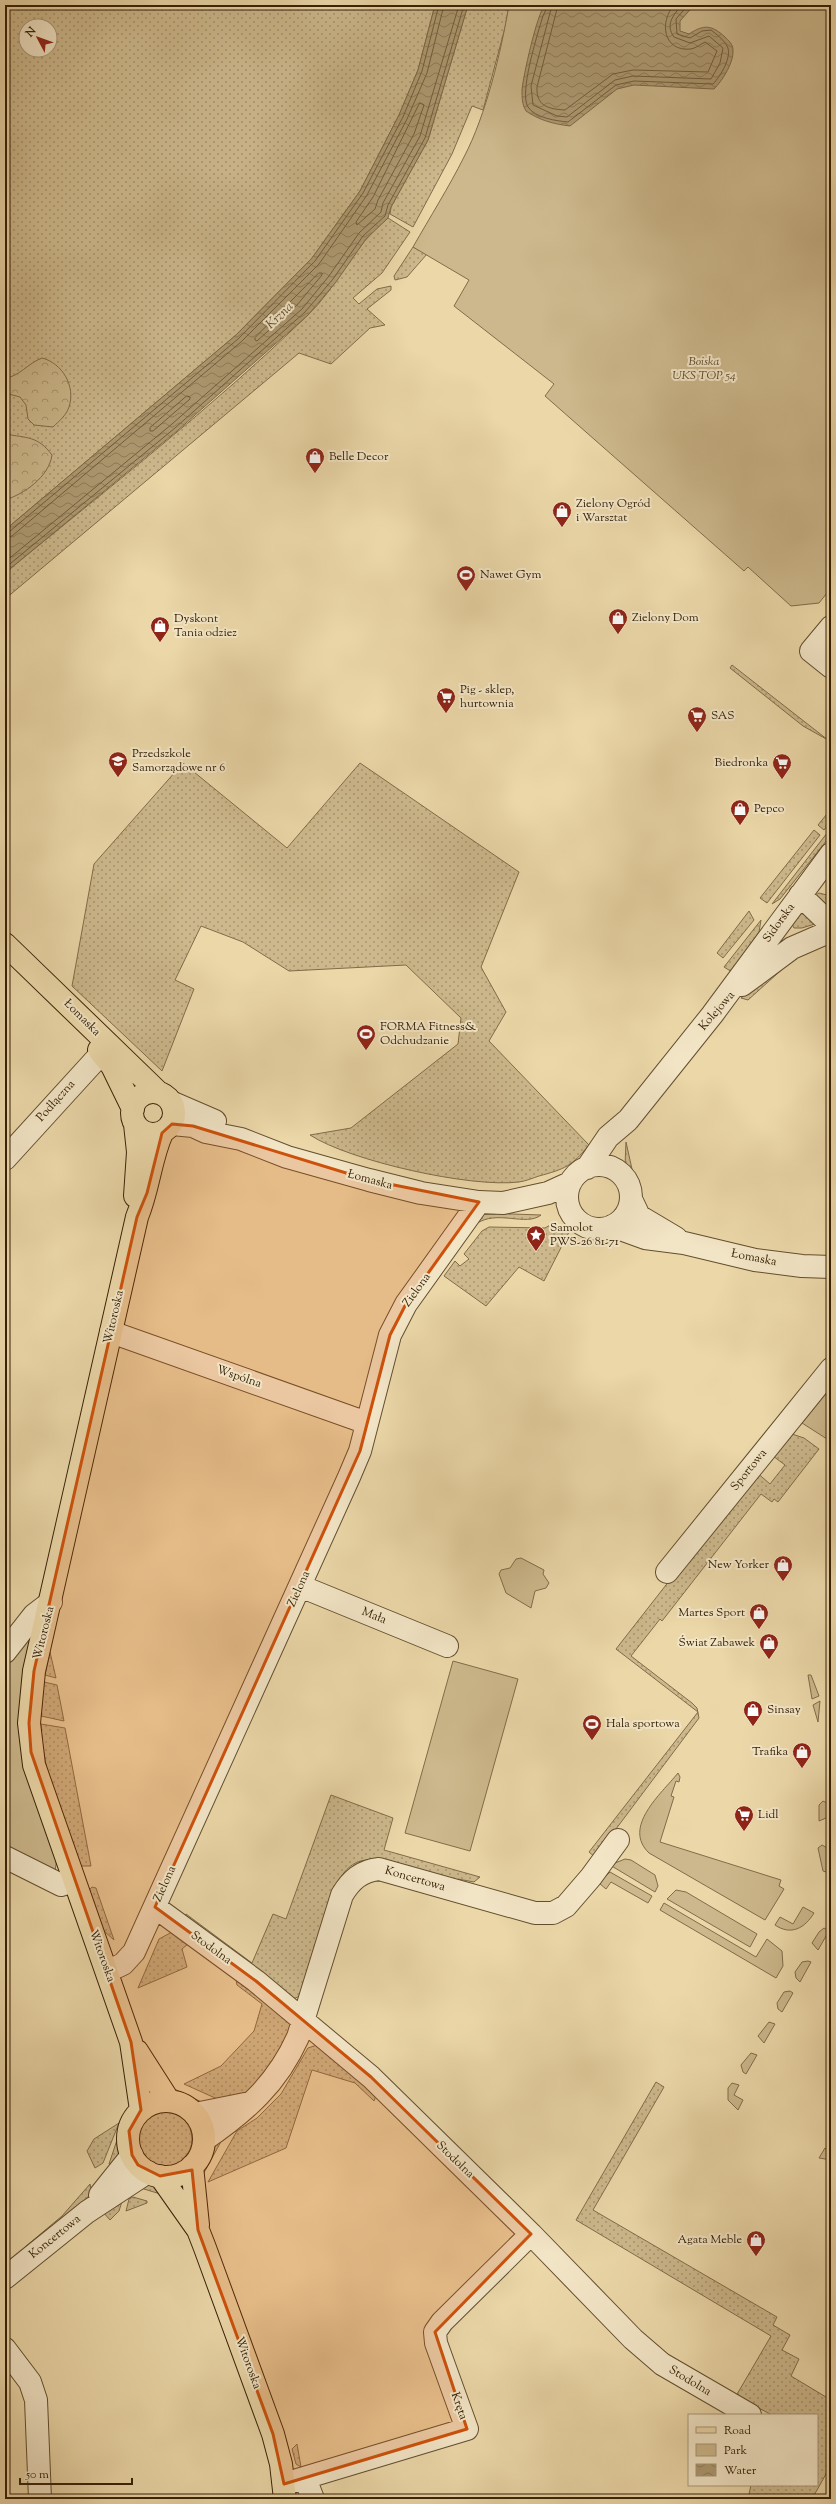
<svg xmlns="http://www.w3.org/2000/svg" width="836" height="2504" viewBox="0 0 836 2504" font-family="'Sorts Mill Goudy',serif">
  <style>
    .grass { fill: url(#grass-dots); stroke: #816c49; fill-rule: evenodd }
    .forest { fill: url(#forest-crowns); stroke: #816c49 }
    .green { fill: #ccb88c; stroke: #816c49 }
    .water { fill: url(#water-waves); stroke: #7d6946 }
    .lines { fill: none; stroke-linecap: round; stroke-linejoin: round }
    .shore { stroke: #725d3c; stroke-width: 1 }
    .minor-casing { stroke: #634e2e; stroke-width: 24 }
    .major-casing { stroke: #362106; stroke-width: 24 }
    .minor { stroke: #f2e5c6; stroke-width: 22 }
    .major { stroke: #ebd7a8; stroke-width: 22 }
    .marked { fill: #cd510b; fill-opacity: 0.2; stroke: #cd510b; stroke-width: 3; stroke-linejoin: round }
    .labels { text-anchor: middle; dominant-baseline: central; stroke-width: 4; stroke-linejoin: round; paint-order: stroke }
    .park-label { font-size: 12px; font-style: italic; fill: #5c4728; stroke: #f2e5c6 }
    .poi-label { font-size: 12px; fill: #362106; stroke: #f2e5c6; text-anchor: start }
    .street-label { font-size: 12px; fill: #362106; stroke: #f2e5c6 }
    .water-label { font-size: 13px; font-style: italic; fill: #604b2b; stroke: #f2e5c6 }
  </style>
  <defs>
    <pattern id="grass-dots" width="8" height="8" patternUnits="userSpaceOnUse"><rect width="8" height="8" fill="#ccb88c"/><path d="M2 2h.1M6 6h.1" fill="none" stroke="#a69570" stroke-width="1.8" stroke-linecap="round"/></pattern>
    <pattern id="forest-crowns" width="20" height="18" patternUnits="userSpaceOnUse"><rect width="20" height="18" fill="#ccb88c"/><path d="M2 6a3 3 0 1 1 6 0M12 15a3 3 0 1 1 6 0" fill="none" stroke="#a69570"/></pattern>
    <pattern id="water-waves" width="16" height="10" patternUnits="userSpaceOnUse"><rect width="16" height="10" fill="#ad9971"/><path d="M0 5q4-4 8 0t8 0" fill="none" stroke="#8e7c5b"/></pattern>
  </defs>
  <rect width="100%" height="100%" fill="#ebd7a8"/>
  <filter id="stains"><feTurbulence type="fractalNoise" baseFrequency=".005" numOctaves="4"/><feColorMatrix values="0 0 0 0 .2 0 0 0 0 .09 0 0 0 0 .02 0 0 0 .5 -.17"/></filter>
  <radialGradient id="worn" r=".72"><stop offset=".6" stop-color="#630" stop-opacity="0"/><stop offset="1" stop-color="#630" stop-opacity=".3"/></radialGradient>
  <path class="grass" d="M 5,5 L 435,5 L 418,70 L 399,115 L 360,191 L 312,258 L 236,335 L 5,530 ZM 26,26 L 50,26 L 50,50 L 26,50 Z
    M 468,5 L 509,5 L 505,28 L 483,110 L 472,106 L 452,154 L 413,227 L 390,214 L 391,207 L 428,140 Z
    M 388,218 L 410,232 L 382,273 L 353,298 L 359,304 L 377,289 L 391,286 L 391,290 L 367,309 L 385,325 L 370,328 L 331,364 L 299,353 L 5,599 L 5,573 C 107,489 212,408 307,316 C 338,287 354,244 388,218 Z
    M 413,247 L 427,254 L 407,277 L 395,280 L 394,276 Z
    M 732,665 L 828,740 L 803,726 L 730,668 Z
    M 183,763 L 287,848 L 360,763 L 519,872 L 481,967 L 506,1012 L 489,1041 L 589,1145 C 572,1166 565,1169 539,1176 C 533,1178 526,1181 519,1182 C 471,1188 350,1161 310,1135 L 351,1128 L 458,1044 L 461,1018 L 406,965 L 289,971 L 243,942 L 201,926 L 175,980 L 194,989 L 162,1071 L 72,986 L 94,864 Z
    M 831,809 L 831,821 L 824,830 L 818,825 Z
    M 831,828 L 831,835 L 780,899 L 772,904 Z
    M 814,830 L 820,835 L 767,903 L 760,898 Z
    M 819,893 L 831,896 L 831,916 L 816,898 L 816,895 Z
    M 804,908 L 818,923 L 802,928 L 794,928 L 792,924 Z
    M 749,911 L 754,920 L 723,958 L 717,953 Z
    M 761,920 L 759,932 L 732,972 L 724,967 Z
    M 787,965 L 748,1000 L 741,998 L 761,979 Z
    M 626,1142 L 636,1187 L 646,1215 L 625,1165 Z
    M 484,1213 L 541,1215 C 526,1227 497,1209 476,1224 Z
    M 552,1224 L 569,1232 L 544,1281 L 519,1267 L 486,1306 L 444,1276 L 455,1261 L 460,1266 L 469,1259 L 464,1254 L 482,1231 L 489,1227 L 545,1228 Z
    M 786,1432 L 804,1438 L 819,1449 L 778,1502 L 774,1499 L 772,1502 L 761,1494 L 662,1621 L 660,1619 L 631,1656 L 692,1703 L 697,1708 L 699,1718 L 595,1857 L 589,1852 L 698,1712 L 616,1649 L 755,1471 L 770,1484 L 785,1465 L 769,1453 Z
    M 50,1652 L 56,1678 L 45,1675 Z
    M 44,1682 L 57,1685 L 64,1721 L 41,1716 Z
    M 41,1724 L 65,1728 L 91,1866 L 80,1866 C 64,1820 42,1774 41,1724 Z
    M 331,1795 L 393,1818 L 384,1850 L 480,1877 L 474,1882 L 458,1879 L 456,1883 L 375,1860 C 357,1858 346,1867 338,1882 L 300,1996 L 293,1999 L 182,1919 L 186,1914 L 252,1963 L 273,1914 L 286,1919 Z
    M 92,1887 L 96,1888 L 114,1940 L 104,1931 L 89,1890 Z
    M 172,1932 L 293,2022 L 282,2055 L 249,2092 L 224,2102 L 184,2084 L 221,2066 L 254,2031 L 262,2004 L 237,1985 L 236,1980 L 188,1944 L 182,1949 L 187,1967 L 138,1988 L 159,1939 Z
    M 317,2045 L 377,2093 L 374,2101 L 355,2083 L 312,2070 L 286,2148 L 208,2182 L 237,2131 L 257,2118 L 281,2094 L 308,2048 Z
    M 656,2082 L 664,2087 L 593,2210 L 777,2317 L 773,2325 L 790,2335 L 782,2350 L 799,2359 L 791,2376 L 831,2400 L 831,2465 L 812,2499 L 748,2499 L 751,2485 L 817,2485 L 817,2415 L 772,2415 L 736,2396 L 771,2336 L 576,2220 Z
    M 164,2084 L 210,2106 C 191,2107 177,2097 164,2084 Z
    M138 2139a27 27 0 1 1 54 0a27 27 0 1 1-54 0Z
    M 119,2123 L 103,2163 L 95,2168 L 87,2151 L 94,2139 Z
    M 224,2136 L 199,2182 L 197,2174 L 211,2145 Z
    M 118,2137 L 121,2137 L 122,2153 L 113,2164 L 109,2164 Z
    M 152,2182 L 167,2196 L 134,2186 Z
    M 90,2184 L 92,2193 L 30,2251 L 26,2250 L 25,2247 L 62,2216 Z
    M 133,2197 L 147,2201 L 147,2203 L 126,2211 L 129,2199 Z
    M 123,2198 L 119,2211 L 110,2220 L 103,2212 Z
    M 297,2444 L 301,2467 L 296,2464 L 292,2449 Z"/>
  <path class="forest" d="M 42,358 C 62,363 76,386 69,407 C 66,416 59,421 53,427 L 34,425 L 28,419 L 26,405 L 20,397 L 5,393 L 5,378 C 19,377 28,363 42,358 Z
    M 5,434 C 27,438 38,436 52,455 C 49,477 24,494 5,500 Z"/>
  <path class="green" d="M 509,5 L 831,5 L 831,588 L 819,603 L 791,606 L 748,567 L 744,571 L 545,396 L 554,384 L 454,306 L 469,280 L 413,247 C 430,217 449,187 464,157 C 486,115 501,52 509,5 Z
    M 831,1386 L 831,1434 L 827,1439 L 802,1423 Z
    M 521,1558 L 544,1570 L 543,1574 L 549,1583 L 546,1588 L 535,1591 L 531,1608 L 506,1593 L 499,1574 L 501,1570 L 510,1568 L 516,1559 Z
    M 30,1632 L 33,1632 L 26,1672 L 57,1858 L 55,1871 L 5,1851 L 5,1664 Z
    M 453,1661 L 518,1679 L 470,1851 L 405,1833 Z
    M 808,1675 L 811,1675 L 819,1696 L 812,1699 Z
    M 820,1701 L 818,1722 L 813,1705 Z
    M 678,1773 L 680,1777 L 679,1782 L 676,1781 L 671,1796 L 674,1797 L 660,1842 L 781,1880 L 779,1886 L 784,1889 L 765,1920 L 649,1853 C 622,1827 661,1794 678,1773 Z
    M 823,1801 L 831,1805 L 831,1816 L 819,1821 L 819,1805 Z
    M 822,1845 L 831,1850 L 831,1868 L 826,1872 L 823,1871 L 818,1848 Z
    M 625,1859 L 631,1860 L 655,1875 L 658,1886 L 655,1892 L 610,1865 Z
    M 610,1872 L 652,1896 L 648,1903 L 611,1882 L 606,1889 L 599,1883 Z
    M 676,1890 L 686,1892 L 757,1934 L 750,1947 L 667,1899 Z
    M 664,1903 L 756,1957 L 767,1939 L 782,1951 L 783,1966 L 776,1978 L 660,1910 Z
    M 803,1907 L 814,1913 C 805,1928 791,1936 775,1925 L 780,1917 L 793,1924 Z
    M 824,1928 L 829,1931 L 818,1950 L 812,1943 L 819,1932 Z
    M 808,1961 L 811,1962 L 800,1982 L 796,1978 L 795,1972 L 802,1962 Z
    M 790,1991 L 793,1993 L 782,2012 L 778,2009 L 777,2003 L 784,1992 Z
    M 769,2022 L 775,2024 L 764,2043 L 758,2036 Z
    M 751,2053 L 757,2055 L 746,2074 L 743,2072 L 741,2065 Z
    M 732,2083 L 739,2085 L 734,2095 L 743,2100 L 738,2110 L 728,2100 L 728,2088 Z
    M 825,2148 L 830,2151 L 831,2149 L 831,2160 L 819,2158 Z"/>
  <path class="water" d="M 435,5 L 468,5 L 428,140 L 391,207 L 388,218 L 366,239 L 336,282 L 308,315 L 177,431 L 5,573 L 5,530 L 236,335 L 312,258 L 360,191 L 399,115 L 418,70 Z
    M 545,5 L 694,5 L 680,21 L 680,31 L 689,34 C 704,24 712,25 725,37 C 728,40 733,44 733,50 C 734,62 723,80 714,89 L 634,85 L 617,89 L 570,126 C 553,124 539,120 526,111 C 522,104 522,98 522,90 C 523,77 537,13 545,5 Z"/>
  <g class="lines">
    <path class="shore" d="M 547,5 C 547,10 543,14 542,19 C 537,36 519,93 528,107 C 535,118 557,121 568,122 L 616,85 L 634,81 L 713,84 C 720,77 733,56 727,46 C 724,40 716,34 711,30 L 702,31 L 690,38 L 677,34 L 676,19 L 688,5
      M 552,5 L 531,86 L 533,105 L 557,116 L 567,117 L 615,80 L 633,76 L 711,79 L 720,63 L 723,48 L 709,36 L 690,43 L 674,37 C 665,25 673,15 682,5
      M 558,5 L 537,87 C 536,106 548,109 565,110 L 613,74 L 633,70 L 708,72 L 717,51 L 705,42 C 701,44 696,48 691,49 C 663,52 659,22 674,5
      M 420,103 L 424,105 L 414,134 L 378,200 L 375,209 L 357,225 L 356,222 L 373,197 Z
      M 319,273 L 322,273 L 322,275 L 297,305 L 257,341 L 255,340 L 255,338 Z
      M 187,396 L 190,397 L 190,399 L 153,431 L 150,431 L 150,428 Z
      M 5,533 L 9,532 L 238,339 L 315,261 L 363,193 L 403,117 L 422,71 L 439,5
      M 5,538 L 12,536 L 241,342 L 319,264 L 367,195 L 407,119 L 427,73 L 444,5
      M 5,562 L 172,424 L 302,309 L 329,276 L 359,233 L 381,212 L 383,203 L 420,136 L 459,5
      M 5,568 L 175,428 L 305,312 L 333,279 L 363,236 L 385,216 L 388,205 L 425,138 L 464,5"/>
    <defs>
      <path id="minor" d="M 831,627 L 811,651 L 831,667
        M 800,895 L 826,920 L 829,932
        M 742,985 L 792,948 L 831,931
        M 171,1102 L 215,1121
        M 172,1124 L 193,1126 L 206,1132 L 241,1139 L 287,1157 L 369,1180 L 421,1193 L 479,1202 L 503,1203 L 548,1193 L 570,1183
        M 5,1159 L 109,1045
        M567 1197a32 32 0 1 1 64 0a32 32 0 1 1-64 0Z
        M 587,1168 L 608,1137 L 628,1120 L 712,1015 L 831,854
        M 631,1199 L 639,1216 L 676,1238
        M 612,1226 L 645,1238 L 684,1243 L 755,1260 L 802,1266 L 831,1267
        M 111,1332 L 367,1423
        M 667,1572 L 831,1369
        M 300,1586 L 447,1646
        M 5,1652 L 34,1615 L 51,1602
        M 5,1857 L 61,1885 L 74,1881
        M 155,1907 L 256,1981 L 371,2077 L 531,2234 L 633,2339 L 662,2364 L 750,2415
        M 108,1971 L 123,1964 L 134,1952 L 349,1477 L 360,1451 L 390,1335 L 406,1304 L 479,1202
        M 195,2114 L 250,2103
        M 204,2140 C 246,2111 277,2084 298,2037 L 342,1895 C 351,1880 361,1871 379,1869 L 535,1913 L 553,1913 L 566,1906 L 591,1877 L 618,1840
        M 100,2195 L 132,2155
        M 5,2278 L 87,2212 L 148,2172
        M 5,2349 L 30,2382 L 36,2400 L 40,2499
        M 305,2478 L 313,2499
        M 284,2484 L 467,2429 L 436,2343 L 435,2332 L 442,2322 L 531,2234"/>
      <path id="major" d="M 5,944 L 159,1093
        M 99,1050 L 112,1066 L 133,1109
        M132 1113a21 21 0 1 1 42 0a21 21 0 1 1-42 0Z
        M 135,1124 L 138,1152 L 135,1196
        M 137,2051 L 169,2101
        M128 2139a38 38 0 1 1 76 0a38 38 0 1 1-76 0Z
        M 141,2110 L 131,2042 L 34,1765 L 29,1723 L 34,1671 L 137,1217 C 149,1188 150,1160 162,1133
        M 192,2166 L 198,2225
        M 160,2176 L 198,2230 L 205,2248 L 273,2434 L 281,2464 L 285,2499"/>
    </defs>
    <use href="#minor" class="minor-casing"/>
    <use href="#major" class="major-casing"/>
    <use href="#minor" class="minor"/>
    <use href="#major" class="major"/>
  </g>
  <path class="marked" d="M 172,1124 L 193,1126 L 369,1180 L 479,1202 L 406,1304 L 390,1335 L 360,1451 L 155,1907 L 256,1981 L 371,2077 L 531,2234 L 435,2332 L 467,2429 L 284,2484 L 273,2434 L 198,2230 L 192,2170 L 160,2176 L 138,2165 L 132,2155 L 129,2131 L 141,2110 L 131,2042 L 31,1752 L 29,1723 L 34,1671 L 137,1217 L 147,1193 L 162,1133 Z"/>
  <defs>
    <symbol id="shop-pin" viewBox="-11 -11 22 30"><path d="M0 17L-7.5 6A9.5 9.5 0 1 1 7.5 6Z" fill="#8f2418" stroke="#f2e5c6"/><path d="M-5-2.5h2.3a2.7 3.5 0 0 1 5.4 0H5L5.5 6h-11ZM-1.5-2.5h3a1.5 2.3 0 0 0-3 0Z" fill="#fff"/></symbol>
    <symbol id="stadium-pin" viewBox="-11 -11 22 30"><path d="M0 17L-7.5 6A9.5 9.5 0 1 1 7.5 6Z" fill="#8f2418" stroke="#f2e5c6"/><path d="M0-5a6.5 5 0 1 0 0 10a6.5 5 0 1 0 0-10ZM-3.5-1.8h7v3.6h-7Z" fill="#fff"/></symbol>
    <symbol id="supermarket-pin" viewBox="-11 -11 22 30"><path d="M0 17L-7.5 6A9.5 9.5 0 1 1 7.5 6Z" fill="#8f2418" stroke="#f2e5c6"/><path d="M-6-5.5h2.5l.6 2H6L4.5 2H-2.5L-4.4-4H-6ZM-1.5 3.2a1.3 1.3 0 1 0 .1 0ZM3 3.2a1.3 1.3 0 1 0 .1 0Z" fill="#fff"/></symbol>
    <symbol id="school-pin" viewBox="-11 -11 22 30"><path d="M0 17L-7.5 6A9.5 9.5 0 1 1 7.5 6Z" fill="#8f2418" stroke="#f2e5c6"/><path d="M0-5L7-2L0 1L-7-2ZM-4 1L0 2.5L4 1V4Q0 6-4 4Z" fill="#fff"/></symbol>
    <symbol id="sight-pin" viewBox="-11 -11 22 30"><path d="M0 17L-7.5 6A9.5 9.5 0 1 1 7.5 6Z" fill="#8f2418" stroke="#f2e5c6"/><path d="M0-6L1.8-2.2L6-1.7L2.9 1.2L3.7 5.4L0 3.3L-3.7 5.4L-2.9 1.2L-6-1.7L-1.8-2.2Z" fill="#fff"/></symbol>
  </defs>
  <g fill-rule="evenodd">
    <use href="#shop-pin" x="304" y="446" width="22" height="30"/>
    <use href="#shop-pin" x="551" y="500" width="22" height="30"/>
    <use href="#stadium-pin" x="455" y="564" width="22" height="30"/>
    <use href="#shop-pin" x="607" y="607" width="22" height="30"/>
    <use href="#shop-pin" x="149" y="615" width="22" height="30"/>
    <use href="#supermarket-pin" x="435" y="686" width="22" height="30"/>
    <use href="#supermarket-pin" x="686" y="705" width="22" height="30"/>
    <use href="#school-pin" x="107" y="750" width="22" height="30"/>
    <use href="#supermarket-pin" x="771" y="752" width="22" height="30"/>
    <use href="#shop-pin" x="729" y="798" width="22" height="30"/>
    <use href="#stadium-pin" x="355" y="1023" width="22" height="30"/>
    <use href="#sight-pin" x="525" y="1224" width="22" height="30"/>
    <use href="#shop-pin" x="772" y="1554" width="22" height="30"/>
    <use href="#shop-pin" x="748" y="1602" width="22" height="30"/>
    <use href="#shop-pin" x="758" y="1632" width="22" height="30"/>
    <use href="#shop-pin" x="742" y="1699" width="22" height="30"/>
    <use href="#stadium-pin" x="581" y="1713" width="22" height="30"/>
    <use href="#shop-pin" x="791" y="1741" width="22" height="30"/>
    <use href="#supermarket-pin" x="733" y="1804" width="22" height="30"/>
    <use href="#shop-pin" x="745" y="2229" width="22" height="30"/>
  </g>
  <g class="labels">
    <g class="park-label">
      <text x="704" y="362">Boiska<tspan x="704" dy="14">UKS TOP 54</tspan></text>
    </g>
    <g class="poi-label">
      <text x="329" y="457">Belle Decor</text>
      <text x="576" y="504">Zielony Ogród<tspan x="576" dy="14">i Warsztat</tspan></text>
      <text x="480" y="575">Nawet Gym</text>
      <text x="632" y="618">Zielony Dom</text>
      <text x="174" y="619">Dyskont<tspan x="174" dy="14">Tania odziez</tspan></text>
      <text x="460" y="690">Pig - sklep,<tspan x="460" dy="14">hurtownia</tspan></text>
      <text x="711" y="716">SAS</text>
      <text x="132" y="754">Przedszkole<tspan x="132" dy="14">Samorządowe nr 6</tspan></text>
      <text x="768" y="763" text-anchor="end">Biedronka</text>
      <text x="754" y="809">Pepco</text>
      <text x="380" y="1027">FORMA Fitness&amp;<tspan x="380" dy="14">Odchudzanie</tspan></text>
      <text x="550" y="1228">Samolot<tspan x="550" dy="14">PWS-26 81-71</tspan></text>
      <text x="769" y="1565" text-anchor="end">New Yorker</text>
      <text x="745" y="1613" text-anchor="end">Martes Sport</text>
      <text x="755" y="1643" text-anchor="end">Świat Zabawek</text>
      <text x="767" y="1710">Sinsay</text>
      <text x="606" y="1724">Hala sportowa</text>
      <text x="788" y="1752" text-anchor="end">Trafika</text>
      <text x="758" y="1815">Lidl</text>
      <text x="742" y="2240" text-anchor="end">Agata Meble</text>
    </g>
    <g class="street-label">
      <text transform="translate(779 923) rotate(-54)">Sidorska</text>
      <text transform="translate(717 1011) rotate(-49)">Kolejowa</text>
      <text transform="translate(82 1018) rotate(45)">Łomaska</text>
      <text transform="translate(56 1101) rotate(-48)">Podłączna</text>
      <text transform="translate(370 1180) rotate(15)">Łomaska</text>
      <text transform="translate(754 1258) rotate(11)">Łomaska</text>
      <text transform="translate(417 1290) rotate(-54)">Zielona</text>
      <text transform="translate(114 1317) rotate(-77)">Witoroska</text>
      <text transform="translate(239 1377) rotate(19)">Wspólna</text>
      <text transform="translate(749 1470) rotate(-51)">Sportowa</text>
      <text transform="translate(299 1589) rotate(-66)">Zielona</text>
      <text transform="translate(374 1616) rotate(22)">Mała</text>
      <text transform="translate(44 1633) rotate(-76)">Witoroska</text>
      <text transform="translate(415 1879) rotate(16)">Koncertowa</text>
      <text transform="translate(165 1884) rotate(-66)">Zielona</text>
      <text transform="translate(211 1948) rotate(36)">Stodolna</text>
      <text transform="translate(102 1956) rotate(70)">Witoroska</text>
      <text transform="translate(455 2160) rotate(44)">Stodolna</text>
      <text transform="translate(55 2237) rotate(-39)">Koncertowa</text>
      <text transform="translate(248 2363) rotate(70)">Witoroska</text>
      <text transform="translate(690 2381) rotate(31)">Stodolna</text>
      <text transform="translate(459 2406) rotate(71)">Kręta</text>
    </g>
    <g class="water-label">
      <text transform="translate(280 316) rotate(-44)">Krzna</text>
    </g>
  </g>
  <rect width="836" height="2504" fill="none" stroke="#ebd7a8" stroke-width="20"/>
  <rect x="6" y="6" width="824" height="2492" fill="none" stroke="#362106" stroke-width="2"/>
  <rect x="10" y="10" width="816" height="2484" fill="none" stroke="#362106"/>
  <rect x="688" y="2414" width="130" height="72" fill="#f2e5c6" stroke="#a79779"/>
  <rect x="696" y="2427" width="20" height="6" fill="#ebd7a8" stroke="#a79779"/>
  <text x="724" y="2434" font-size="12" fill="#362106">Road</text>
  <rect x="696" y="2444" width="20" height="12" fill="#ccb88c" stroke="#a79779"/>
  <text x="724" y="2454" font-size="12" fill="#362106">Park</text>
  <rect x="696" y="2464" width="20" height="12" fill="url(#water-waves)" stroke="#a79779"/>
  <text x="724" y="2474" font-size="12" fill="#362106">Water</text>
  <g transform="translate(38 38) rotate(311)"><circle r="19" fill="#f2e5c6" stroke="#a79779"/>
  <path d="M0-3L7 15L0 10L-7 15Z" fill="#8f2418"/>
  <text y="-6" font-size="11" font-weight="bold" text-anchor="middle" fill="#362106">N</text>
  </g>
  <path d="M20 2478v6h112v-6" fill="none" stroke="#362106" stroke-width="2"/>
  <text x="26" y="2478" font-size="12" fill="#362106" stroke="#f2e5c6" stroke-width="3" paint-order="stroke">50 m</text>
  <rect width="100%" height="100%" filter="url(#stains)"/>
  <rect width="100%" height="100%" fill="url(#worn)"/>
</svg>
